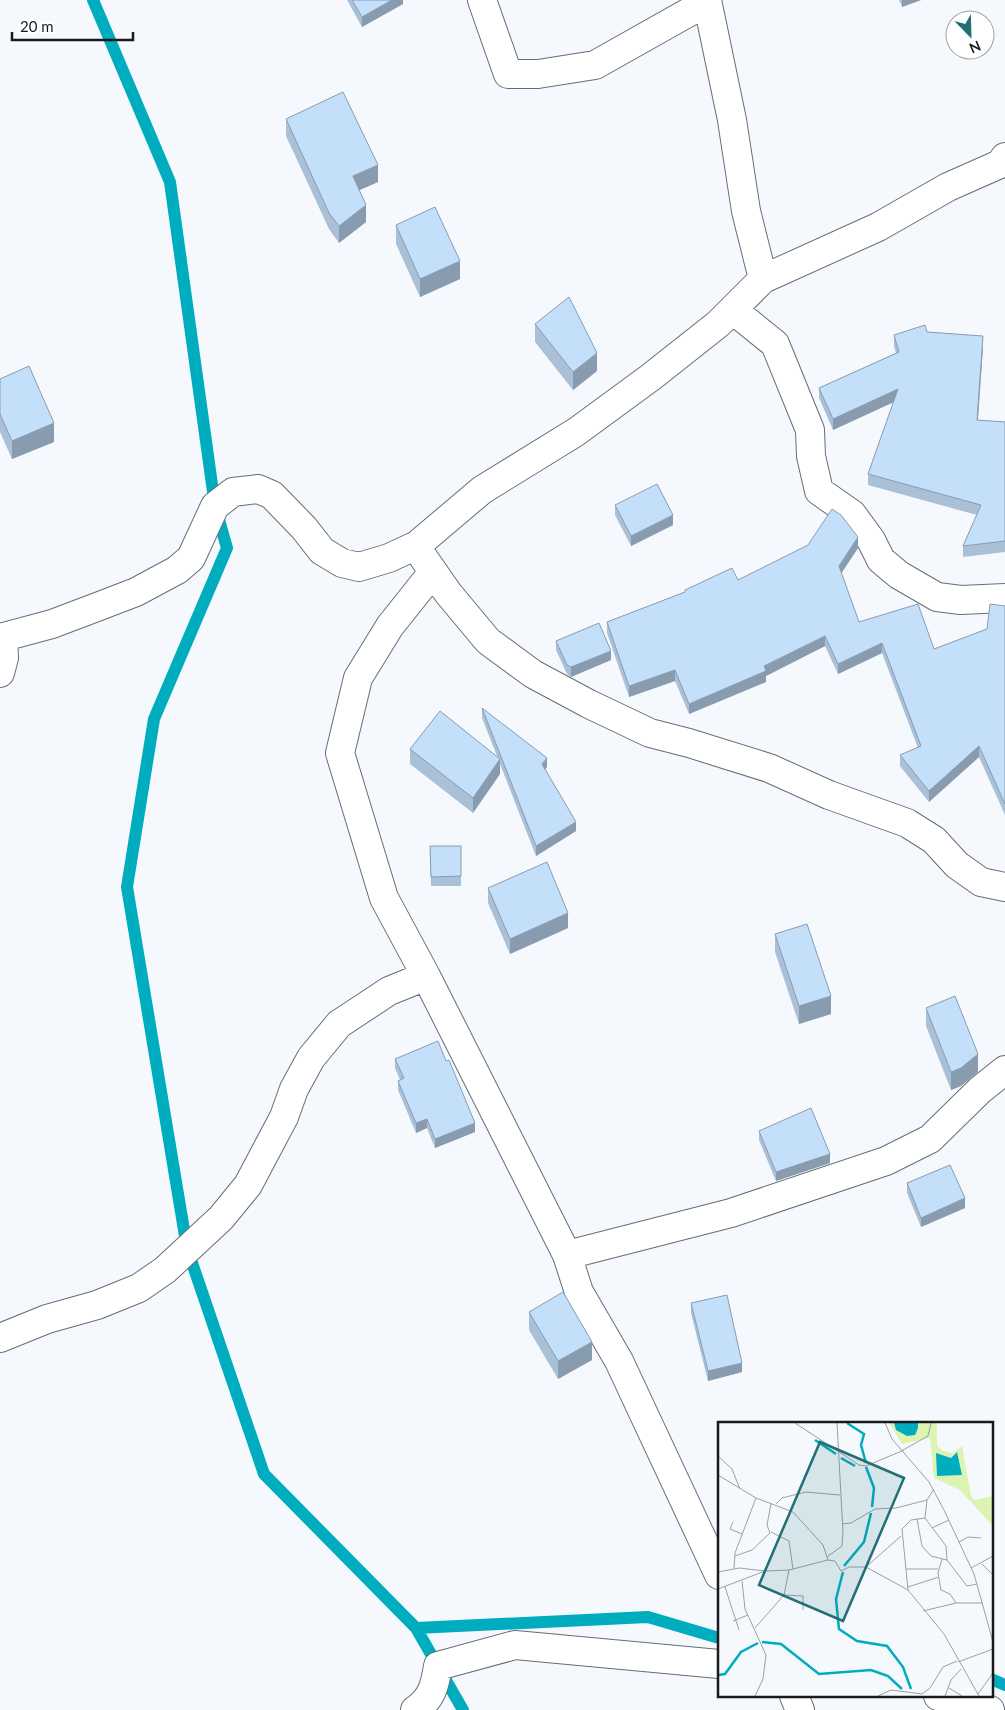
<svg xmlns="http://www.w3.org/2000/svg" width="1005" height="1710" viewBox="0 0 1005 1710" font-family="Lato,sans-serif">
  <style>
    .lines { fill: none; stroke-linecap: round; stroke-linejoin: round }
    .stream { stroke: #00adbf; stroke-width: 12 }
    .minor-casing { stroke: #676d74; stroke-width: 30 }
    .minor { stroke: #fff; stroke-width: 28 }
    .wall { fill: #a9c0d7 }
    .shaded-wall { fill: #899caf }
    .building { fill: #c4dffa; stroke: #899caf }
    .inset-river { fill: none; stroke: #00adbf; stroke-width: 2.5 }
    .inset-road { fill: none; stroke: #9da0a4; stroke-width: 1 }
    .view { fill: #246f76; fill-opacity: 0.15; stroke: #246f76; stroke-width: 2.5 }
    .inset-edge { fill: none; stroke: #181a1d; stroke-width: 2.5 }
  </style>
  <rect width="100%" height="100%" fill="#f5f9fe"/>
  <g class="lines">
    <path class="stream" d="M 93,0 L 170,182 L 215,506 L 227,548 L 154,719 L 127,887 L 187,1248 L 264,1474 L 416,1628 L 463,1710
      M 416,1628 L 648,1617 L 719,1638
      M 991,1679 L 1005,1685"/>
    <defs>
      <path id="minor" d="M 482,0 L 508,74 L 538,74 L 595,65 L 707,2
        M 707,0 L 732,120 L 746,211 L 763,279
        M 733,310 L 775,344 L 810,430 L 811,456 L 819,491 L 852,514 L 871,540 L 881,560 L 899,575 L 937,597 L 961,600 L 1005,598
        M 423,557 L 448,593 L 488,641 L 533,674 L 589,704 L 650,733 L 689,743 L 769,768 L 829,795 L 907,823 L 934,840 L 957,865 L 981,882 L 1005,887
        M 433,572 L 390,626 L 358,678 L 340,753 L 384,898 L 426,976 L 567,1255 L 579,1292 L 619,1361 L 719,1575
        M 0,638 L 52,624 L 97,607 L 136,592 L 177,570 L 191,558 L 215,506 L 233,492 L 258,489 L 272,495 L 304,528 L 322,551 L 342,563 L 359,567 L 389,558 L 417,545 L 482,490 L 576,432 L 651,377 L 718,324 L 763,279 L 878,227 L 948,187 L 1000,164 L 1005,157
        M 0,673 L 4,658 L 3,638
        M 567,1255 L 731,1213 L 886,1161 L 930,1139 L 980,1090 L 1005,1070
        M 0,1338 L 47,1319 L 97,1305 L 139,1288 L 165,1270 L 221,1218 L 248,1185 L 284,1117 L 294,1089 L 311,1058 L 339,1024 L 389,991 L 426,976
        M 794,1696 L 800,1710
        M 938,1696 L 977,1704 L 990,1710
        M 415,1710 C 432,1699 435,1685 438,1666 L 515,1645 L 719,1664"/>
    </defs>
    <use href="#minor" class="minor-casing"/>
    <use href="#minor" class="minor"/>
  </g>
  <path class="wall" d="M 347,0 L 403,0 L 403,4 L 362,27 Z
    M 899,0 L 921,0 L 902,7 Z
    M 286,119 L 378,182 L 359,190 L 366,222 L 339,243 L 329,229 L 286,136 Z
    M 396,225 L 460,279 L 420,297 L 396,244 Z
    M 535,324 L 597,371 L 573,390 L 535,342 Z
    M 927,332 L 983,347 L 978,420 L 1005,422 L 1005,552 L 963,557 L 963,546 L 977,515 L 868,485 L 868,474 L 894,402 L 833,430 L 819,398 L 819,388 L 896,353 L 894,346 L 894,335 Z
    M 0,379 L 54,442 L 12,459 L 0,432 Z
    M 615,505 L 673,525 L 631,546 L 615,515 Z
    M 858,548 L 841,573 L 859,622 L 934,649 L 987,629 L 1005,606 L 1005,815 L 979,757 L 929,802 L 900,766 L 900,755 L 918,748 L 882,653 L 838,674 L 825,646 L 766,676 L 766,682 L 689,714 L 675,681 L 629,697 L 607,633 L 607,622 L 685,592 L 685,590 L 738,580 Z
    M 556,641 L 611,660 L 571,677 L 567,674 L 556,650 Z
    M 482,708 L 547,767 L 545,770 L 576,831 L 536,856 L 500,764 L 500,774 L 473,813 L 410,764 L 410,749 L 497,756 L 482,718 Z
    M 430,846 L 461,846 L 461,886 L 431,886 Z
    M 488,888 L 568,928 L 510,954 L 488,903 Z
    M 775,934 L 831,1014 L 799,1024 L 775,952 Z
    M 926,1008 L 978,1072 L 961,1086 L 951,1090 L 926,1026 Z
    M 395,1059 L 475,1132 L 435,1148 L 427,1128 L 416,1133 L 398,1090 L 398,1081 L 400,1080 L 395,1068 Z
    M 759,1131 L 830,1163 L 776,1181 L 759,1140 Z
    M 907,1183 L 965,1208 L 921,1227 L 907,1193 Z
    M 691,1303 L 742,1372 L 708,1381 L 691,1313 Z
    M 529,1312 L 592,1360 L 558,1379 L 529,1330 Z"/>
  <path class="shaded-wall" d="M 392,0 L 403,0 L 403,4 L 362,27 L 362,17 Z
    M 902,0 L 921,0 L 902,7 Z
    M 378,165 L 378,182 L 353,193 L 353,176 Z
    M 366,205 L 366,222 L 339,243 L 339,226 Z
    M 460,261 L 460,279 L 420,297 L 420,279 Z
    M 983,336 L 983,347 L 977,431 L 977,420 Z
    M 597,353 L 597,371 L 573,390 L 573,372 Z
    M 898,389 L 898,400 L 833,430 L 833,419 Z
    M 54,423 L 54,442 L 12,459 L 12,441 Z
    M 673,515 L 673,525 L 631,546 L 631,536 Z
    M 858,537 L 858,548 L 839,577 L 839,566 Z
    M 825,636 L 825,646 L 766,676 L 766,682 L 689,714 L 689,704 Z
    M 882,643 L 882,653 L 838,674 L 838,664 Z
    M 611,651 L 611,660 L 571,677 L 571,667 Z
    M 675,670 L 675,681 L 629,697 L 629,686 Z
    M 979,746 L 979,757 L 929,802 L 929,791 Z
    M 547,758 L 547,767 L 542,774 L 542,764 Z
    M 500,759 L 500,774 L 473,813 L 473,798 Z
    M 576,822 L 576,831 L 536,856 L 536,846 Z
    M 568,913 L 568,928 L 510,954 L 510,939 Z
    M 831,996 L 831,1014 L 799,1024 L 799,1006 Z
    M 978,1054 L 978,1072 L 961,1086 L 951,1090 L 951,1072 Z
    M 427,1119 L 427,1128 L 416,1133 L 416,1123 Z
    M 475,1123 L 475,1132 L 435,1148 L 435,1139 Z
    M 830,1154 L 830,1163 L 776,1181 L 776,1172 Z
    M 965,1198 L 965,1208 L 921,1227 L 921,1218 Z
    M 592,1342 L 592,1360 L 558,1379 L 558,1361 Z
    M 742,1363 L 742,1372 L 708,1381 L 708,1371 Z"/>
  <path class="building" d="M 352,0 L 392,0 L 362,17 Z
    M 343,92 L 378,165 L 353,176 L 366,205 L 339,226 L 329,213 L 286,119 Z
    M 435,207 L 460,261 L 420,279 L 396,225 Z
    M 569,297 L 597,353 L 573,372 L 535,324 Z
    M 925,325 L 927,332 L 983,336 L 977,420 L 1005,422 L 1005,541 L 963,546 L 981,505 L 868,474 L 898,389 L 833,419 L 819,388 L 899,352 L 894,335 Z
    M 29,366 L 54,423 L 12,441 L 0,414 L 0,379 Z
    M 657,484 L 673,515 L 631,536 L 615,505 Z
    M 832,509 L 841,515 L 858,537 L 839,566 L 859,622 L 918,604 L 934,649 L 987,629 L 990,604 L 1005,606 L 1005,804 L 979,746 L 929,791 L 900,755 L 921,746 L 882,643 L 838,664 L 825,636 L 764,666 L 766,671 L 689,704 L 675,670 L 629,686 L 607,622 L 685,592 L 685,590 L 732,568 L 738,580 L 808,545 Z
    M 599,623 L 611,651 L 571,667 L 567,665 L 556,641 Z
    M 482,708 L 547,758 L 542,764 L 576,822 L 536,846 Z
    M 440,711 L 500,759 L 473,798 L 410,749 Z
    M 430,846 L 461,846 L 461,876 L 431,877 Z
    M 547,862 L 568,913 L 510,939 L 488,888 Z
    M 807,924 L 831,996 L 799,1006 L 775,934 Z
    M 955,996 L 978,1054 L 961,1068 L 951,1072 L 926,1008 Z
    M 438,1041 L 446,1061 L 449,1060 L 475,1123 L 435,1139 L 427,1119 L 416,1123 L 398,1081 L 404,1078 L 395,1059 Z
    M 811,1108 L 830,1154 L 776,1172 L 759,1131 Z
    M 950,1165 L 965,1198 L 921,1218 L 907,1183 Z
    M 563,1292 L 592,1342 L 558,1361 L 529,1312 Z
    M 727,1295 L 742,1363 L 708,1371 L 691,1303 Z"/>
  <g transform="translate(718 1422)">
    <rect width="275" height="275" fill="#f5f9fe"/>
    <path d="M 171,1 L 176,1 L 178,8 L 200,6 L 200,1 L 219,1 L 219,24 L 224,28 L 234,31 L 244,24 L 253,74 L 256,78 L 275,74 L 275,104 L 242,68 L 216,56 L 212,16 L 184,22 ZM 238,30 L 244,53 L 228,53 L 219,34 L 233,36 Z" fill="#ddf3b1" fill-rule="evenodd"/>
    <path d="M 176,1 L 200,1 L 200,6 L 197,13 L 189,14 L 178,8 ZM 239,30 L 244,53 L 219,54 L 218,31 L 233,36 Z" fill="#00adbf"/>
    <path class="inset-river" d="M 129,1 L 146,12 L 143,23 L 148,41M 97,18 L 118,32M 123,36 L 137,44M 148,45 L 156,66 L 154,85M 126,144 L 146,120 L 153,91M 125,150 L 118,177 L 121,207 L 139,219 L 169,224 L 185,245 L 193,267M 44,220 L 63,222 L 101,252 L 153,248 L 170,254 L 184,267M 0,253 L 7,252 L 23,230 L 40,221"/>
    <path class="inset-road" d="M 77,1 L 141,43 L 148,44 L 186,28M 167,1 L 174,17 L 211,60 L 226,88 L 256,152 L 275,220M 185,28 L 210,14 L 213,1M 0,34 L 14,47 L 22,67M 0,53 L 38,76 L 75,90 L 105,123 L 110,138M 58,82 L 64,76 L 88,70 L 122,73M 207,96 L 228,124 L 229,138M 199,97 L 204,124 L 213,134 L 229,138 L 249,164 L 259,162M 15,100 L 12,107 L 24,112M 124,102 L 133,101 L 157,87 L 178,86 L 209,78M 214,106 L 231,98M 53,110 L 71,119 L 75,147M 241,120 L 250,115 L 263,116M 17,134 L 34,128 L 52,111 L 49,103 L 53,82M 109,135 L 124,124 L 125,110 L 119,1M 224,137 L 220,151 L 223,168 L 232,172 L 238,181M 264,142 L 275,153M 148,145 L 183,114M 16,146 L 17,131 L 38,76M 253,146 L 275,134M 188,147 L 220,147M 0,150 L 21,146 L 47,149M 24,159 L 27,187 L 48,233 L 45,257 L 37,274M 7,165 L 21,208M 190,165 L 221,155M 0,167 L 47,149 L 71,148 L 110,138 L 117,139 L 123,149 L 131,145 L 148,145 L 190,168 L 226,212 L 261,274M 190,168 L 184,107 L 193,98 L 207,96 L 209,78 L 216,67M 66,173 L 85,174 L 85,188M 205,189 L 238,181 L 265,181M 15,199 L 30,193M 37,206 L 66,173 L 71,148M 240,240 L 275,227M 231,266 L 244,274M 260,272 L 275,251M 160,274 L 173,268 L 204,272 L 212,266 L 225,245 L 239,239M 227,274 L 233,258 L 243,247"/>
    <path class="view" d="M 102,20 L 186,56 L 125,199 L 41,163 Z"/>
    <rect width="275" height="275" class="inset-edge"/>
  </g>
  <g transform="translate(970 35) rotate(157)"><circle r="24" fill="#ffffff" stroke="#a3a3a5"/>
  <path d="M0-4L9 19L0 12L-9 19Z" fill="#246f76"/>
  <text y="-8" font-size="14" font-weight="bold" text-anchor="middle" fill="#181a1d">N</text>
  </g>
  <path d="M12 32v8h121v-8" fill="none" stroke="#181a1d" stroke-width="2.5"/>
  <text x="20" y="32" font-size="15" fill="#181a1d" stroke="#ffffff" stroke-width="4" paint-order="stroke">20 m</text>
</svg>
